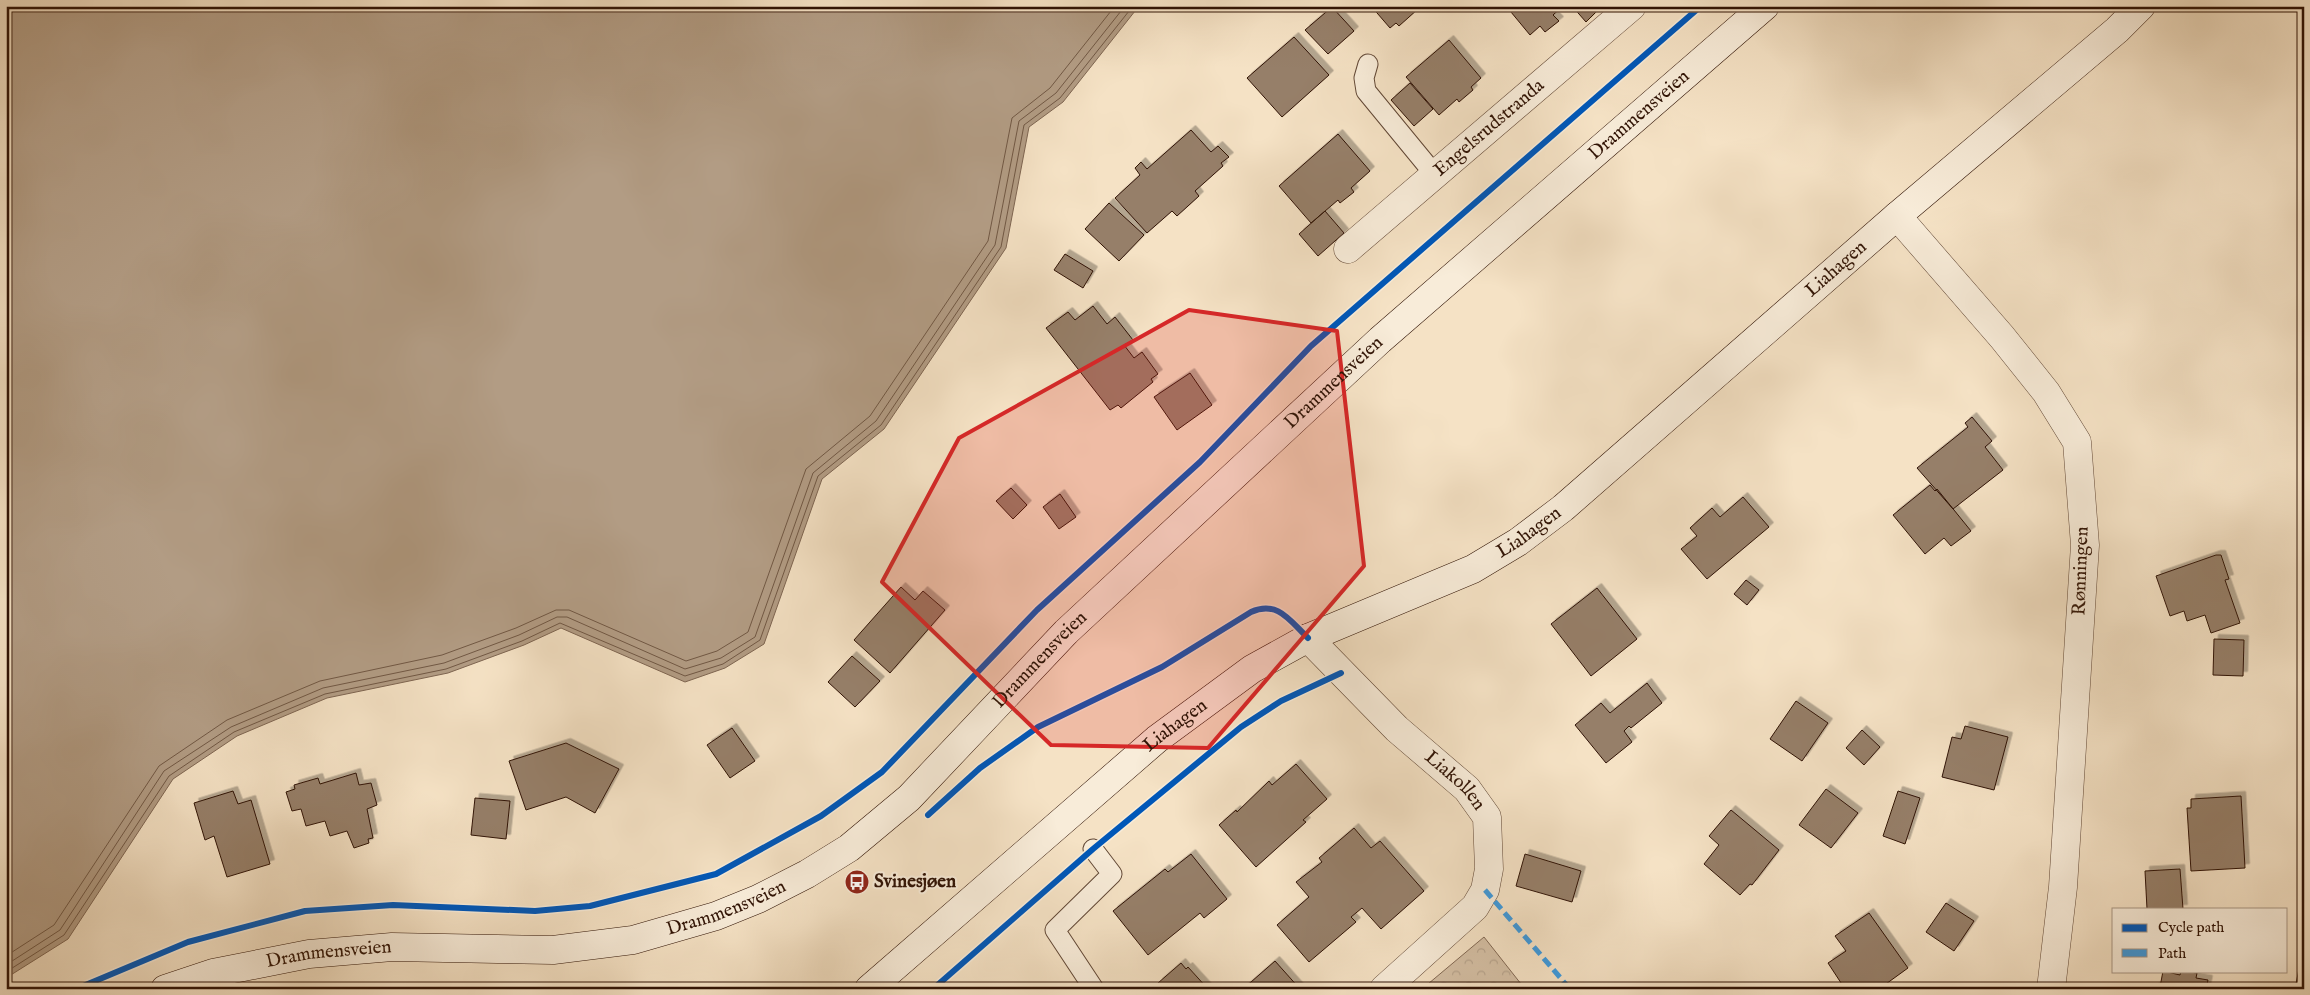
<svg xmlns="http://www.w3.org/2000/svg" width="2310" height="995" viewBox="0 0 2310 995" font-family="'IM FELL English',serif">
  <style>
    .forest { fill: url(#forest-crowns); stroke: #826954 }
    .water { fill: #b29c84; stroke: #7e6551 }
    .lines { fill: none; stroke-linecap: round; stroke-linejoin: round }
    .shore { stroke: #715844; stroke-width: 1 }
    .building { fill: #967f69; stroke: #301305; filter: url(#shadow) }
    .lane-casing { stroke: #614735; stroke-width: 21 }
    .street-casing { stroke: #614735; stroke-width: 29 }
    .secondary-casing { stroke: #301305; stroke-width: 29 }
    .lane { stroke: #f8ecd9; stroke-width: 19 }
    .street { stroke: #f8ecd9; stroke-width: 28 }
    .secondary { stroke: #f8ecd9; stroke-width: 28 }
    .quiet { stroke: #3e9add; stroke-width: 5; stroke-dasharray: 10 5; stroke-linecap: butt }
    .cycleway-casing { stroke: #f8ecd9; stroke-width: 9 }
    .cycleway { stroke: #0057b8; stroke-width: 6 }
    .marked { fill: #d62828; fill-opacity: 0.2; stroke: #d62828; stroke-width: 4; stroke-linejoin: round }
    .labels { text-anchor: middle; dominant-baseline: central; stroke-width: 4; stroke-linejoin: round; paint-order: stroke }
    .street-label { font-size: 19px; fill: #301305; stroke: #f8ecd9 }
    .poi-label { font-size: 19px; font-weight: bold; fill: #301305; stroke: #f8ecd9; text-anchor: start }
  </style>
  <defs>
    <pattern id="forest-crowns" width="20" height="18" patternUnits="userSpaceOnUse" patternTransform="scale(1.25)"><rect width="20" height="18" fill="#d4bfa4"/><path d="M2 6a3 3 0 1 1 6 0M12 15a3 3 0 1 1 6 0" fill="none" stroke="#b6a38c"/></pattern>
    <filter id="shadow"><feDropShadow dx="4.5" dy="-4.5" stdDeviation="0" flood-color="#0004"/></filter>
  </defs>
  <rect width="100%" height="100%" fill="#f5e2c5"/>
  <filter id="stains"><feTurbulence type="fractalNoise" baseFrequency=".004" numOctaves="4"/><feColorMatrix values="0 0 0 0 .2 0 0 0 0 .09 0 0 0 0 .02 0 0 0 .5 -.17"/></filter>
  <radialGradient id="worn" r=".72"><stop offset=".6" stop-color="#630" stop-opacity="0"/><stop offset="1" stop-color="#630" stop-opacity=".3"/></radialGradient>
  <path class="forest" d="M 1484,937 L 1525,989 L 1422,989 Z"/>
  <path class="water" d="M 6,6 L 1139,6 L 1063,102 L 1029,127 L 1006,248 L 884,429 L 822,479 L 764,644 L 725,668 L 685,682 L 561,628 L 524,645 L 448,673 L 327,698 L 237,736 L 173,779 L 68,939 L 6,978 Z"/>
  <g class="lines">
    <path class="shore" d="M 6,956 L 54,925 L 159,766 L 227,720 L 320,681 L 442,655 L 516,628 L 556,610 L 569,610 L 686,661 L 717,651 L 748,632 L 806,469 L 870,416 L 988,241 L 1012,118 L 1050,88 L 1115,6
      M 6,965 L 60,930 L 164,771 L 231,727 L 323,688 L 444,663 L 519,635 L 557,617 L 567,617 L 685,669 L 721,658 L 755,637 L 813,473 L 876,421 L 995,245 L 1019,121 L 1056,93 L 1125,6
      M 6,972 L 64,935 L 169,776 L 234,732 L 325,694 L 446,669 L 522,641 L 560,623 L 685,676 L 723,664 L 760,640 L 818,476 L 881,425 L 1001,247 L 1024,125 L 1060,98 L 1133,6"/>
  </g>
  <path class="building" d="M 1371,6 L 1426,6 L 1420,11 L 1418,9 L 1399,26 L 1396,23 L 1390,28 Z
    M 1506,6 L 1563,6 L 1553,15 L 1559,21 L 1545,32 L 1540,26 L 1530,35 Z
    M 1572,6 L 1602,6 L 1586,22 Z
    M 1332,7 L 1354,31 L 1328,54 L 1305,30 Z
    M 1294,37 L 1329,75 L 1282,117 L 1247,78 Z
    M 1449,40 L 1481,78 L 1471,87 L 1473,90 L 1459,102 L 1457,99 L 1439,115 L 1406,77 Z
    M 1410,83 L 1433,109 L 1414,126 L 1391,100 Z
    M 1191,130 L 1211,152 L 1218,146 L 1229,157 L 1221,163 L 1223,166 L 1195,191 L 1199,196 L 1177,216 L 1172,211 L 1147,233 L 1115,198 L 1140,175 L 1135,168 L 1141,162 L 1147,169 Z
    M 1338,134 L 1370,171 L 1351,188 L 1354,192 L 1340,203 L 1338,200 L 1311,223 L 1279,186 Z
    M 1109,203 L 1144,235 L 1119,261 L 1085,229 Z
    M 1325,211 L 1344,233 L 1318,256 L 1299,234 Z
    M 1065,254 L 1093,271 L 1083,288 L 1054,270 Z
    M 1093,306 L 1107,324 L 1115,317 L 1133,340 L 1124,345 L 1134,358 L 1142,352 L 1158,374 L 1151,379 L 1153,382 L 1121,408 L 1118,405 L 1110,410 L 1046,328 L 1068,312 L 1075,320 Z
    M 1190,373 L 1212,405 L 1177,430 L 1154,397 Z
    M 1972,417 L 1992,441 L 1985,447 L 2003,470 L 1953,509 L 1917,468 L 1968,427 L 1965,423 Z
    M 1930,485 L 1935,491 L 1937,489 L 1971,531 L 1951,546 L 1944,538 L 1925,554 L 1893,515 Z
    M 1011,488 L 1027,505 L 1013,519 L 996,501 Z
    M 1060,494 L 1076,517 L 1059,529 L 1043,507 Z
    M 1743,497 L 1769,527 L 1707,579 L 1681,549 L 1697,536 L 1690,528 L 1712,508 L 1720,517 Z
    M 2216,555 L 2221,555 L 2229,579 L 2225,580 L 2240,623 L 2211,633 L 2205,615 L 2187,621 L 2184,611 L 2170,616 L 2156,576 Z
    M 1746,580 L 1759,590 L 1747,605 L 1734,594 Z
    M 901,587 L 915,600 L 923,591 L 945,610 L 890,673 L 854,640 Z
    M 1597,588 L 1637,639 L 1591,676 L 1551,624 Z
    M 2214,639 L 2244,640 L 2243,676 L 2213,675 Z
    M 852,656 L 880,681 L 855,707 L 828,682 Z
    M 1647,683 L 1662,703 L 1631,728 L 1629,726 L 1624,731 L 1632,742 L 1606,763 L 1575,725 L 1601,703 L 1610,713 Z
    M 1796,701 L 1828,723 L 1802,761 L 1770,739 Z
    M 1965,726 L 2008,737 L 1994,790 L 1942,777 L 1952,737 L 1961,739 Z
    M 732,728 L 755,761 L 730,778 L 707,745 Z
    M 1862,730 L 1880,747 L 1864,765 L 1846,748 Z
    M 566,743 L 619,769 L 595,813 L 566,797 L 526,810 L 509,761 Z
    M 1296,764 L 1327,799 L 1303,820 L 1306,822 L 1256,867 L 1219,825 L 1236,810 L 1237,812 L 1269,781 L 1272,785 Z
    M 356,773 L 359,785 L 371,783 L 377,805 L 367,809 L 373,838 L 368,839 L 369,843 L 354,848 L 347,831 L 330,836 L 325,821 L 306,826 L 301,809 L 292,811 L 286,792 L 295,789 L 294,785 L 318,778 L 320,784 Z
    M 1826,789 L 1858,813 L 1831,848 L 1799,825 Z
    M 233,791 L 238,804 L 251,800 L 270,864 L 227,877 L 214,836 L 205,840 L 194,803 Z
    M 1898,791 L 1920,798 L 1905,844 L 1883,836 Z
    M 2241,796 L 2245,868 L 2191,871 L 2187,808 L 2191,808 L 2191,799 Z
    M 475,798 L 510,801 L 506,839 L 471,835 Z
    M 1731,810 L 1779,850 L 1752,885 L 1750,884 L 1740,895 L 1704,864 L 1719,845 L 1709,836 Z
    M 1354,828 L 1371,848 L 1380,841 L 1424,891 L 1381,929 L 1362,908 L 1351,917 L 1356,922 L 1309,962 L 1277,925 L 1309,897 L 1296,882 L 1322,862 L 1319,858 Z
    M 1191,854 L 1227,899 L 1204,918 L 1200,913 L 1148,955 L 1113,911 L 1165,869 L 1168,872 Z
    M 1525,854 L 1581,871 L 1572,902 L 1516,886 Z
    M 2180,869 L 2183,909 L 2147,909 L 2145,871 Z
    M 1946,903 L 1974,921 L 1954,951 L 1926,932 Z
    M 1869,913 L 1908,968 L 1879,989 L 1845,989 L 1828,963 L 1846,951 L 1835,936 Z
    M 2304,943 L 2304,989 L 2295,989 Z
    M 1275,961 L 1300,989 L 1243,989 Z
    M 1181,963 L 1186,969 L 1188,967 L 1208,989 L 1163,989 L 1158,983 Z
    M 2163,971 L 2180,975 L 2181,971 L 2197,973 L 2196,978 L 2208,980 L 2206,989 L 2154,989 L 2155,987 L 2160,987 Z"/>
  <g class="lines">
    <defs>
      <path id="lane" d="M 1368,64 L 1364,78 L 1366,91 L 1435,175
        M 1093,849 L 1112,874 L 1055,930 L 1094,989"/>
      <g id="street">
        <path d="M 1897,216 L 2002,337 L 2046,392 L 2077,442 L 2085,545 L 2063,887 L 2051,989"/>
        <path id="s1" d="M 1348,249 L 1632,6"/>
        <path id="s2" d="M 1308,638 L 1397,729 L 1467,789 L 1487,817 L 1489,869 L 1485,890 L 1475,907 L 1384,989"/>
      </g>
      <g id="secondary">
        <path id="s3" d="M 165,989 L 213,973 L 309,954 L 392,947 L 553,950 L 633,940 L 716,916 L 758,899 L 807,874 L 849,848 L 909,798 L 1066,632 L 1380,340 L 1765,6"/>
        <path id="s4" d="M 869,989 L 1157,739 L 1252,669 L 1308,638 L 1473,569 L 1518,542 L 1563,508 L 1897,216 L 2117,30 L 2141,6"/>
      </g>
    </defs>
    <use href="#lane" class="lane-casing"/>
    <use href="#street" class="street-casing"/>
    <use href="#secondary" class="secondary-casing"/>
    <use href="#lane" class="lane"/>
    <use href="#street" class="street"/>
    <use href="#secondary" class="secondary"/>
    <path class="quiet" d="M 1485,890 L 1570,989"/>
    <defs>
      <path id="cycleway" d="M 928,815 L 980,768 L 1038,727 L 1162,667 L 1251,612 C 1278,600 1290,621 1308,638
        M 76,989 L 188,942 L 305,911 L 393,905 L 535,911 L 590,906 L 716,874 L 821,816 L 882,772 L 1037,610 L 1200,462 L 1311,346 L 1701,6
        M 933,989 L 1093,849 L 1241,727 L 1281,701 L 1341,673"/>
    </defs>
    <use href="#cycleway" class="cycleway-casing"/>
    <use href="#cycleway" class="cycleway"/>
  </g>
  <path class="marked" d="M 1189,310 L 1337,331 L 1364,566 L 1208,748 L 1051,745 L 882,582 L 959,438 Z"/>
  <defs>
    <symbol id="bus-disc" viewBox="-11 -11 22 22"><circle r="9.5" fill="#8f2418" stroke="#f8ecd9"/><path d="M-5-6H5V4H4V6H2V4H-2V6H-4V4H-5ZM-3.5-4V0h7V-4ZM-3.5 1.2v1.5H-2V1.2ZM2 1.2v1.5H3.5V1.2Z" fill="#fff"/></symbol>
  </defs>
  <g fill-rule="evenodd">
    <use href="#bus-disc" x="843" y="868" width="28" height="28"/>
  </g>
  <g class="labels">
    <g class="street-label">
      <text stroke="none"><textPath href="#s3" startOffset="1788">Drammensveien</textPath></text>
      <text stroke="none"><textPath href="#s1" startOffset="186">Engelsrudstranda</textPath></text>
      <text stroke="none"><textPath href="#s4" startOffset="1214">Liahagen</textPath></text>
      <text stroke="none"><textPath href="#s3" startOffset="1382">Drammensveien</textPath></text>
      <text stroke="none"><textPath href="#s4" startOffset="809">Liahagen</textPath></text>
      <text transform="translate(2081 571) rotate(-88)">Rønningen</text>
      <text stroke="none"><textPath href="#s3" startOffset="978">Drammensveien</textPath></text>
      <text stroke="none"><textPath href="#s4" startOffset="404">Liahagen</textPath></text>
      <text stroke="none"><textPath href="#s2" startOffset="205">Liakollen</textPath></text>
      <text stroke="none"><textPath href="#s3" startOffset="572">Drammensveien</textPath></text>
      <text stroke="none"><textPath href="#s3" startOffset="168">Drammensveien</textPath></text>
    </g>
    <g class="poi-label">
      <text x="874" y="882">Svinesjøen</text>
    </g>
  </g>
  <rect width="2310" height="995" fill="none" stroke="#f5e2c5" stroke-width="25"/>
  <rect x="8" y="8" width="2295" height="980" fill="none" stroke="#301305" stroke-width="2.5"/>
  <rect x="12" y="12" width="2285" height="970" fill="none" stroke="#301305"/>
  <rect x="2112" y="908" width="175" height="65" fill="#f8ecd9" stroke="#a89584"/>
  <rect x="2122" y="924" width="25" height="8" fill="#0057b8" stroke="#a89584"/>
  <text x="2158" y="932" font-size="15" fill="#301305">Cycle path</text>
  <rect x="2122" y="949" width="25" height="8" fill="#3e9add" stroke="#a89584"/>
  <text x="2158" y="958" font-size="15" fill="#301305">Path</text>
  <rect width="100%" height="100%" filter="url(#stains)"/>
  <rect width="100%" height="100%" fill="url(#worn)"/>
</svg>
